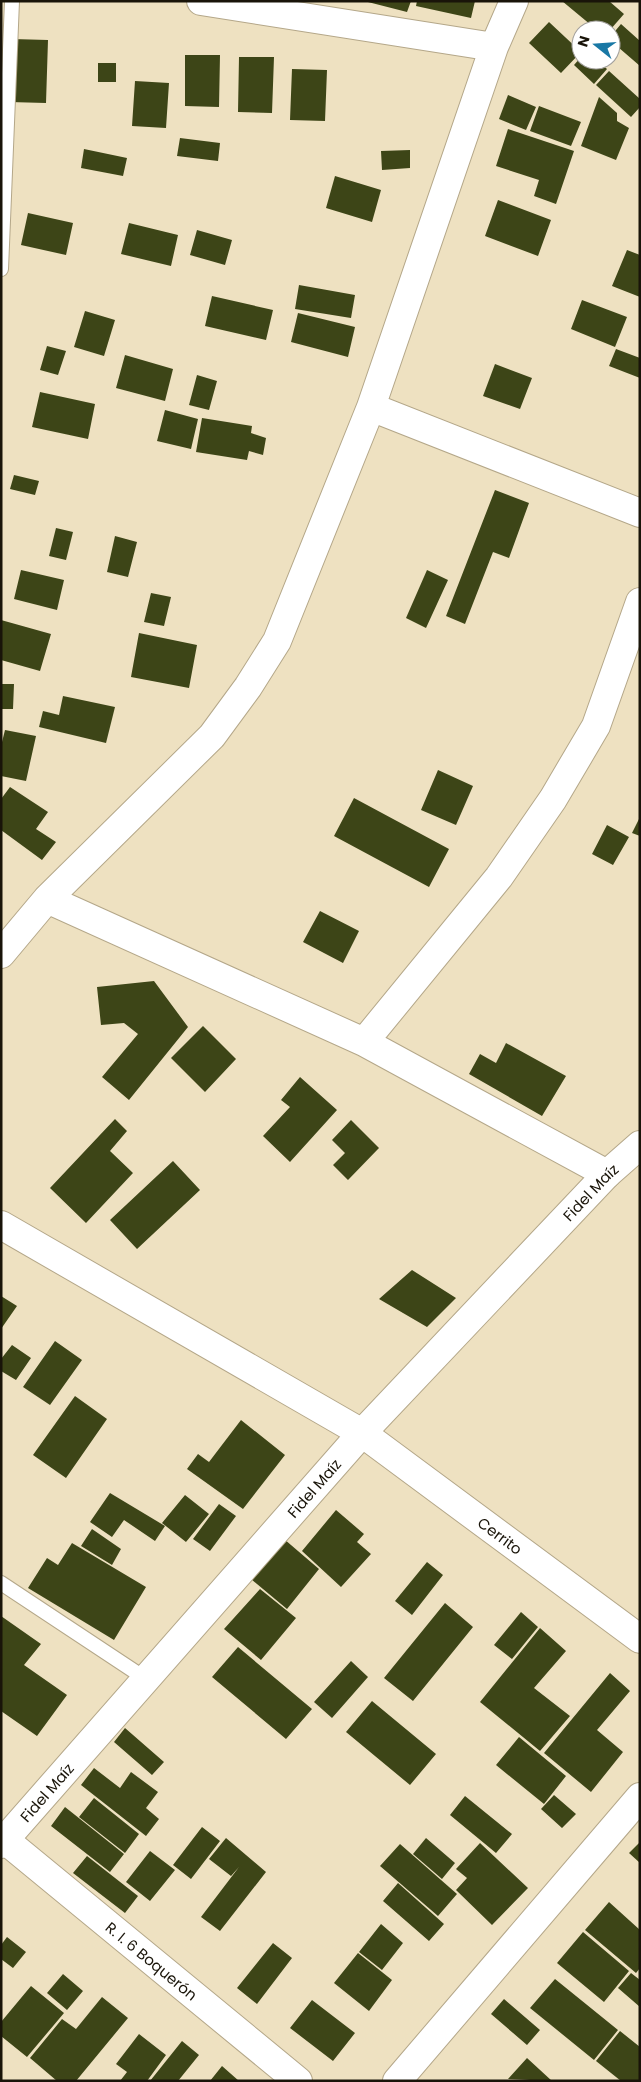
<svg xmlns="http://www.w3.org/2000/svg" width="641" height="2082" viewBox="0 0 641 2082" font-family="Poppins,sans-serif">
  <style>
    .building { fill: #3d4517 }
    .lines { fill: none; stroke-linecap: round; stroke-linejoin: round }
    .service-casing { stroke: #b4a789; stroke-width: 16 }
    .minor-casing { stroke: #b4a789; stroke-width: 30 }
    .tertiary-casing { stroke: #b4a789; stroke-width: 30 }
    .service { stroke: #fff; stroke-width: 14 }
    .minor { stroke: #fff; stroke-width: 28 }
    .tertiary { stroke: #fff; stroke-width: 28 }
    .labels { text-anchor: middle; dominant-baseline: central; stroke-width: 5; stroke-linejoin: round; paint-order: stroke }
    .street-label { font-size: 15px; fill: #191409; stroke: #fff }
  </style>
  <rect width="100%" height="100%" fill="#eee1c1"/>
  <path class="building" d="M 364,1 L 411,1 L 407,12 Z
    M 417,1 L 475,1 L 471,18 L 416,6 Z
    M 562,1 L 609,1 L 624,14 L 610,30 L 597,30 Z
    M 549,22 L 581,52 L 561,73 L 529,43 Z
    M 621,24 L 640,41 L 640,66 L 611,41 L 611,36 Z
    M 12,39 L 48,40 L 46,103 L 9,102 Z
    M 185,55 L 220,55 L 219,107 L 185,106 Z
    M 239,57 L 274,57 L 272,113 L 238,112 Z
    M 581,57 L 581,60 L 597,60 L 607,69 L 594,84 L 574,65 Z
    M 98,63 L 116,63 L 116,82 L 98,82 Z
    M 292,69 L 327,70 L 325,121 L 290,120 Z
    M 609,71 L 640,99 L 640,107 L 631,117 L 596,85 Z
    M 135,81 L 169,83 L 166,128 L 132,126 Z
    M 508,95 L 536,107 L 526,130 L 499,119 Z
    M 599,97 L 617,113 L 617,121 L 629,128 L 616,160 L 581,146 Z
    M 539,106 L 581,122 L 571,146 L 530,131 Z
    M 508,129 L 574,151 L 556,204 L 534,196 L 539,180 L 496,166 Z
    M 180,138 L 220,143 L 218,161 L 177,156 Z
    M 84,149 L 127,158 L 123,176 L 81,168 Z
    M 410,150 L 410,168 L 382,170 L 381,151 Z
    M 335,176 L 381,190 L 372,222 L 326,208 Z
    M 498,200 L 551,220 L 538,256 L 485,236 Z
    M 28,213 L 73,223 L 66,255 L 21,245 Z
    M 129,223 L 178,235 L 171,266 L 121,254 Z
    M 197,230 L 232,240 L 225,265 L 190,255 Z
    M 627,250 L 640,255 L 640,297 L 612,286 Z
    M 299,285 L 355,295 L 351,318 L 295,309 Z
    M 212,296 L 273,310 L 266,340 L 205,326 Z
    M 582,300 L 627,317 L 615,347 L 571,329 Z
    M 85,311 L 115,320 L 104,356 L 74,347 Z
    M 298,313 L 355,327 L 348,357 L 291,342 Z
    M 47,346 L 66,351 L 58,375 L 40,370 Z
    M 616,349 L 640,358 L 640,378 L 609,366 Z
    M 125,355 L 173,369 L 165,401 L 116,388 Z
    M 495,364 L 532,378 L 520,409 L 483,396 Z
    M 197,375 L 217,381 L 209,410 L 189,405 Z
    M 40,392 L 95,404 L 88,439 L 32,427 Z
    M 165,410 L 198,419 L 191,449 L 157,441 Z
    M 202,418 L 252,426 L 251,433 L 266,438 L 263,455 L 249,451 L 247,460 L 196,452 Z
    M 14,475 L 39,481 L 35,495 L 10,489 Z
    M 495,490 L 529,503 L 509,558 L 493,552 L 465,624 L 446,616 Z
    M 56,528 L 73,532 L 66,560 L 49,556 Z
    M 115,536 L 137,542 L 128,577 L 107,572 Z
    M 21,570 L 64,580 L 57,610 L 14,599 Z
    M 427,570 L 448,580 L 426,628 L 406,618 Z
    M 151,593 L 171,597 L 164,626 L 144,622 Z
    M 1,620 L 51,634 L 40,671 L 1,660 Z
    M 139,633 L 197,645 L 189,688 L 131,677 Z
    M 1,684 L 14,684 L 13,709 L 1,709 Z
    M 63,696 L 115,707 L 106,743 L 39,727 L 43,711 L 59,715 Z
    M 5,730 L 36,736 L 26,781 L 1,776 L 1,746 Z
    M 438,770 L 473,786 L 456,825 L 421,810 Z
    M 10,787 L 48,812 L 36,829 L 56,842 L 42,860 L 1,830 L 1,799 Z
    M 354,798 L 449,849 L 429,887 L 334,836 Z
    M 640,817 L 640,836 L 632,833 Z
    M 607,825 L 629,837 L 613,865 L 592,854 Z
    M 320,911 L 359,931 L 343,963 L 303,942 Z
    M 154,981 L 188,1027 L 129,1100 L 102,1077 L 138,1034 L 124,1023 L 101,1025 L 97,987 Z
    M 203,1026 L 236,1059 L 205,1092 L 171,1058 Z
    M 506,1043 L 566,1076 L 542,1116 L 469,1074 L 480,1054 L 496,1063 Z
    M 300,1077 L 337,1110 L 290,1162 L 263,1136 L 290,1107 L 281,1100 Z
    M 115,1119 L 127,1131 L 110,1151 L 133,1173 L 86,1223 L 50,1188 Z
    M 351,1120 L 379,1148 L 348,1180 L 333,1165 L 345,1153 L 332,1140 Z
    M 173,1161 L 200,1190 L 137,1249 L 110,1220 Z
    M 412,1270 L 456,1298 L 427,1327 L 379,1299 Z
    M 1,1296 L 17,1306 L 1,1329 Z
    M 55,1341 L 82,1360 L 50,1405 L 23,1387 Z
    M 12,1345 L 31,1358 L 16,1380 L 1,1371 L 1,1359 Z
    M 75,1396 L 107,1419 L 66,1478 L 33,1455 Z
    M 241,1420 L 285,1455 L 243,1509 L 187,1469 L 198,1454 L 209,1462 Z
    M 110,1493 L 165,1526 L 155,1541 L 124,1520 L 112,1537 L 90,1522 Z
    M 185,1495 L 209,1514 L 186,1542 L 162,1523 Z
    M 219,1504 L 236,1516 L 210,1551 L 193,1539 Z
    M 336,1510 L 364,1534 L 357,1542 L 371,1554 L 341,1587 L 302,1551 Z
    M 92,1529 L 121,1549 L 112,1565 L 81,1546 Z
    M 284,1539 L 319,1569 L 287,1609 L 251,1579 Z
    M 72,1543 L 146,1587 L 114,1640 L 28,1588 L 47,1558 L 58,1565 Z
    M 427,1562 L 443,1575 L 412,1615 L 395,1601 Z
    M 260,1589 L 296,1618 L 261,1660 L 224,1629 Z
    M 445,1603 L 473,1627 L 413,1701 L 384,1678 Z
    M 521,1612 L 538,1627 L 512,1659 L 494,1645 Z
    M 1,1616 L 41,1644 L 24,1665 L 67,1695 L 37,1736 L 1,1711 Z
    M 540,1628 L 566,1651 L 534,1688 L 570,1716 L 540,1751 L 480,1702 Z
    M 238,1647 L 312,1709 L 286,1739 L 212,1677 Z
    M 351,1661 L 368,1677 L 332,1718 L 314,1702 Z
    M 610,1673 L 630,1691 L 597,1730 L 623,1752 L 591,1792 L 544,1753 Z
    M 372,1701 L 436,1754 L 410,1785 L 346,1732 Z
    M 125,1728 L 164,1762 L 152,1775 L 114,1742 Z
    M 519,1737 L 566,1776 L 544,1804 L 496,1765 Z
    M 94,1768 L 120,1788 L 131,1772 L 158,1792 L 146,1808 L 140,1803 L 159,1819 L 146,1836 L 81,1785 Z
    M 554,1795 L 576,1814 L 562,1828 L 541,1809 Z
    M 465,1796 L 512,1834 L 496,1853 L 450,1815 Z
    M 94,1798 L 139,1834 L 125,1853 L 79,1817 Z
    M 65,1807 L 124,1854 L 110,1872 L 51,1826 Z
    M 202,1827 L 220,1841 L 191,1879 L 173,1865 Z
    M 226,1838 L 266,1872 L 220,1931 L 201,1917 L 239,1867 L 231,1876 L 209,1859 Z
    M 426,1838 L 455,1863 L 442,1879 L 413,1854 Z
    M 640,1842 L 640,1863 L 629,1853 Z
    M 480,1843 L 528,1888 L 492,1925 L 456,1890 L 467,1878 L 456,1869 Z
    M 400,1844 L 457,1894 L 438,1916 L 380,1866 Z
    M 150,1851 L 175,1870 L 150,1901 L 126,1882 Z
    M 87,1856 L 138,1896 L 125,1913 L 73,1873 Z
    M 398,1883 L 444,1924 L 429,1941 L 383,1901 Z
    M 609,1902 L 640,1930 L 640,1968 L 636,1973 L 585,1930 Z
    M 381,1924 L 403,1943 L 382,1970 L 359,1952 Z
    M 583,1932 L 629,1971 L 604,2002 L 557,1963 Z
    M 7,1937 L 26,1952 L 13,1968 L 1,1959 L 1,1945 Z
    M 273,1943 L 292,1958 L 257,2004 L 237,1988 Z
    M 358,1953 L 392,1980 L 369,2011 L 334,1983 Z
    M 631,1973 L 640,1980 L 640,2007 L 618,1988 Z
    M 63,1974 L 83,1991 L 67,2010 L 47,1993 Z
    M 555,1979 L 618,2030 L 594,2060 L 530,2008 Z
    M 31,1986 L 64,2013 L 27,2057 L 1,2036 L 1,2022 Z
    M 102,1997 L 128,2018 L 76,2081 L 57,2081 L 30,2058 L 62,2019 L 76,2029 Z
    M 504,1999 L 540,2030 L 527,2045 L 491,2014 Z
    M 312,2000 L 355,2033 L 333,2061 L 290,2028 Z
    M 620,2031 L 640,2047 L 640,2081 L 621,2081 L 596,2061 Z
    M 139,2034 L 166,2055 L 147,2081 L 120,2081 L 127,2072 L 116,2064 Z
    M 182,2041 L 199,2055 L 178,2081 L 150,2081 Z
    M 527,2058 L 552,2081 L 508,2079 Z
    M 222,2066 L 239,2081 L 210,2081 Z"/>
  <g class="lines">
    <defs>
      <path id="service" d="M 1,269 L 12,1
        M 1,1583 L 146,1679"/>
      <path id="minor" d="M 201,1 L 494,47
        M 371,407 L 640,513
        M 47,899 L 364,1042 L 607,1174
        M 1,954 L 47,899 L 212,736 L 248,687 L 277,641 L 371,407 L 494,47 L 514,1
        M 364,1042 L 499,877 L 553,799 L 596,726 L 640,602
        M 1,1225 L 362,1433
        M 397,2081 L 640,1797"/>
      <g id="tertiary">
        <path id="s1" d="M 362,1433 L 640,1639"/>
        <path id="s2" d="M 5,1840 L 298,2081"/>
        <path id="s3" d="M 1,1844 L 362,1433 L 607,1174 L 640,1145"/>
      </g>
    </defs>
    <use href="#service" class="service-casing"/>
    <use href="#minor" class="minor-casing"/>
    <use href="#tertiary" class="tertiary-casing"/>
    <use href="#service" class="service"/>
    <use href="#minor" class="minor"/>
    <use href="#tertiary" class="tertiary"/>
  </g>
  <g class="labels">
    <g class="street-label">
      <text stroke="none"><textPath href="#s3" startOffset="879">Fidel Maíz</textPath></text>
      <text stroke="none"><textPath href="#s3" startOffset="474">Fidel Maíz</textPath></text>
      <text stroke="none"><textPath href="#s1" startOffset="172">Cerrito</textPath></text>
      <text stroke="none"><textPath href="#s3" startOffset="69">Fidel Maíz</textPath></text>
      <text stroke="none"><textPath href="#s2" startOffset="190">R. I. 6 Boquerón</textPath></text>
    </g>
  </g>
  <rect width="641" height="2082" fill="none" stroke="#191409" stroke-width="5"/>
  <g transform="translate(596 45) rotate(287)"><circle r="24" fill="#ffffff" stroke="#a3a19d"/>
  <path d="M0-4L9 19L0 12L-9 19Z" fill="#1978a5"/>
  <text y="-8" font-size="14" font-weight="bold" text-anchor="middle" fill="#191409">N</text>
  </g>
</svg>
